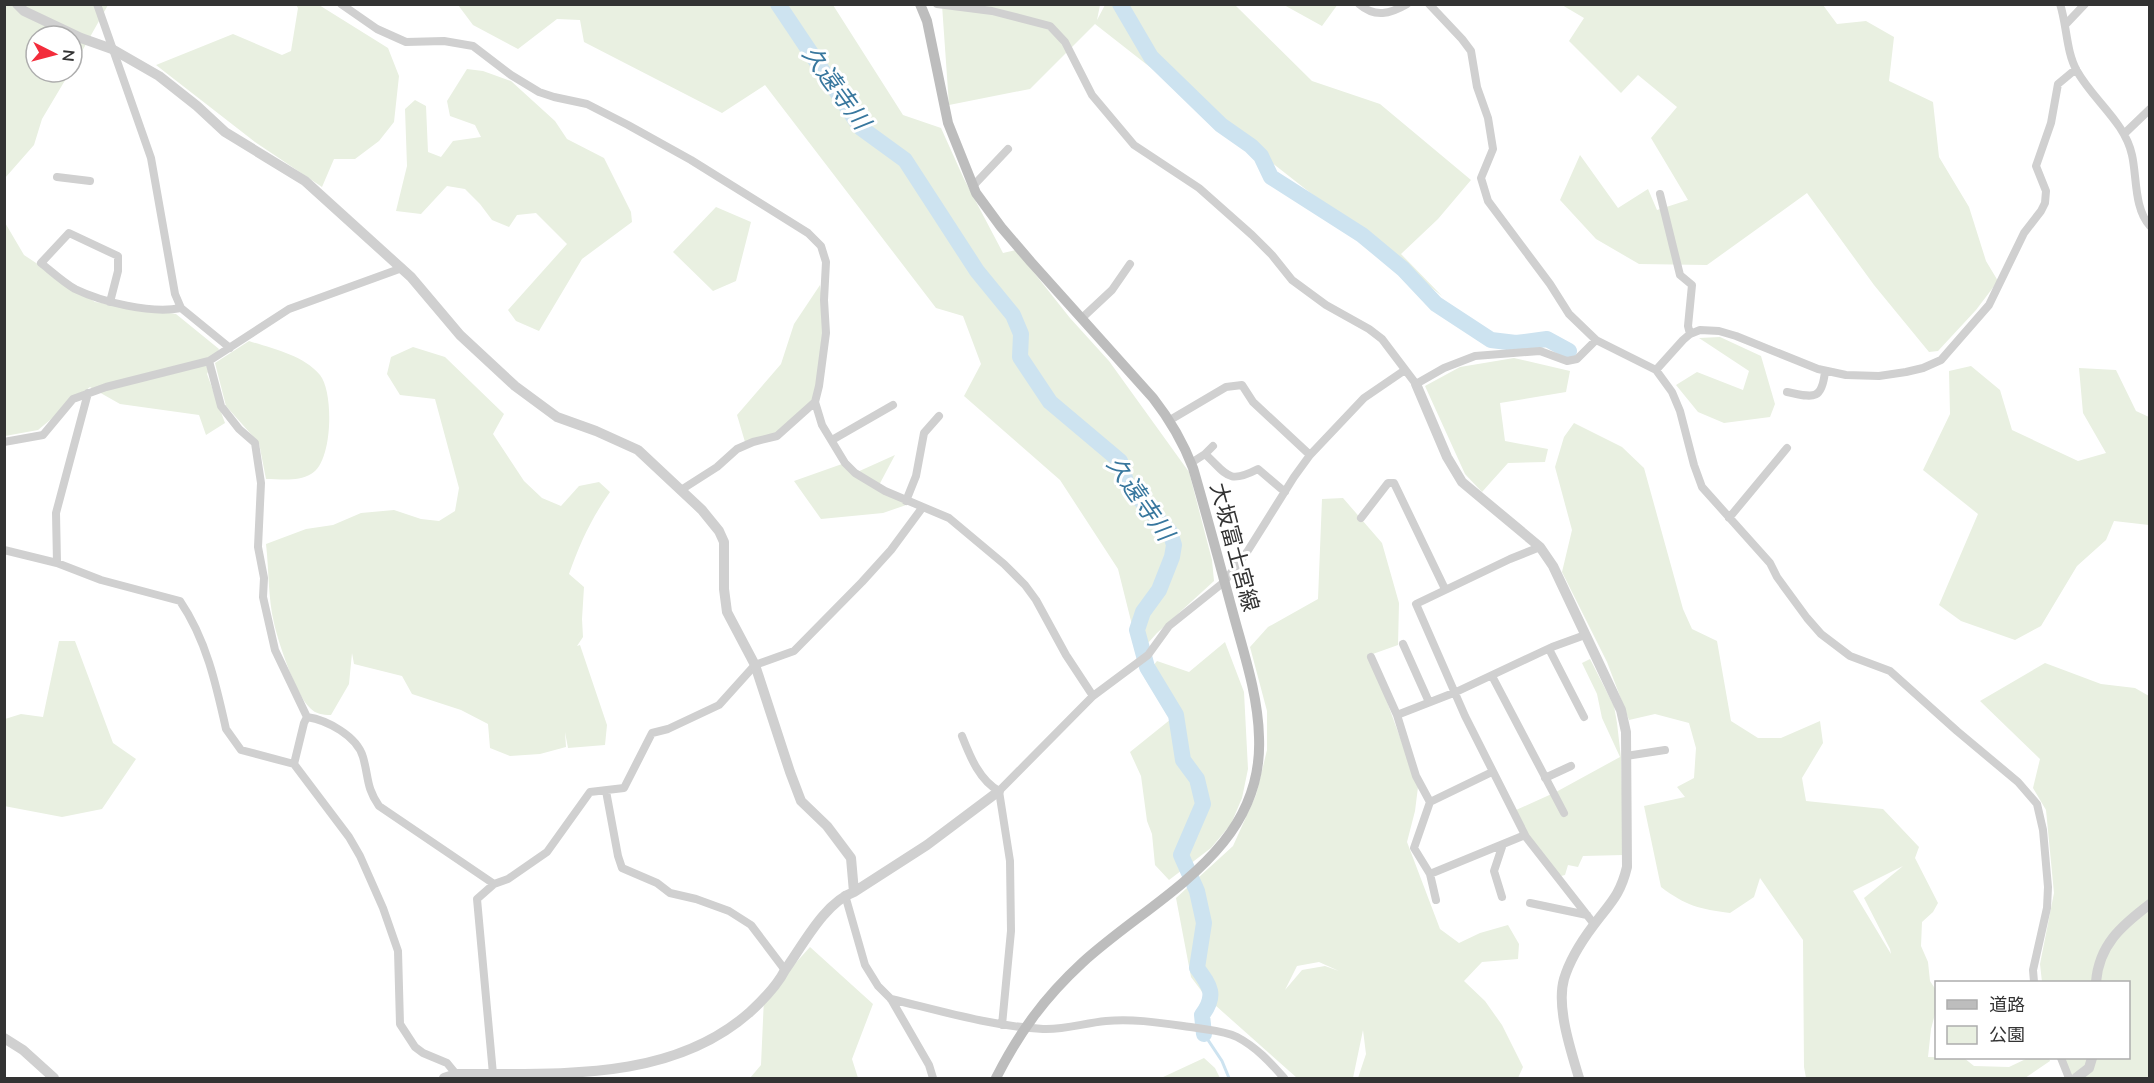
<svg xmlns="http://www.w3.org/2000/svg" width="2154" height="1083" viewBox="0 0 2154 1083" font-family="Mulish,'Noto Sans JP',sans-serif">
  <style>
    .green { fill: #e9f0e1; fill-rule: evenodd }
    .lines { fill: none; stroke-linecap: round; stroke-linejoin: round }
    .stream { stroke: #cde3f0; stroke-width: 3 }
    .river { stroke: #cde3f0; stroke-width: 16 }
    .minor { stroke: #d0d0d0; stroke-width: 8 }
    .tertiary { stroke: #d0d0d0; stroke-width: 10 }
    .secondary { stroke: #bdbdbd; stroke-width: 10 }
    .labels { text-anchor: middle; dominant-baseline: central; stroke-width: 6; stroke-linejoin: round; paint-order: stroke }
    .street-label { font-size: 22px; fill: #333; stroke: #fff }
    .water-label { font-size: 24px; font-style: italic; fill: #38779e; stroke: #fff }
  </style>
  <rect width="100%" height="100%" fill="#fff"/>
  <path class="green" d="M 1338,4 L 1322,26 L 1284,5 L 1284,4 Z
    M 5,5 L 108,5 L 72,69 L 72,36 L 36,36 L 36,72 L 70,72 L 42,119 L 34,145 L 5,178 Z
    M 296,5 L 319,5 L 388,48 L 399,76 L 394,122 L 379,141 L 355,159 L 334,159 L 322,187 L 255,142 L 156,65 L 233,34 L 282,55 L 291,51 L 298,8 Z
    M 458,5 L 833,5 L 903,115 L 941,128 L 964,179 L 1003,253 L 1016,250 L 1070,318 L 1109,361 L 1189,472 L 1212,560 L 1214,581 L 1157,633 L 1139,653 L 1118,569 L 1060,480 L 964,396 L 981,364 L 963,316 L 936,308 L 765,85 L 722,113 L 584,42 L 580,20 L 557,19 L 518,49 L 473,25 Z
    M 942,5 L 1100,5 L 1097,20 L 1105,5 L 1235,5 L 1312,81 L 1380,104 L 1471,180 L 1438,219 L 1401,254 L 1442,296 L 1095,24 L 1030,89 L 949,105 Z
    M 1562,5 L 1823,5 L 1837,24 L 1866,21 L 1894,37 L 1889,81 L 1933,102 L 1939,157 L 1969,207 L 1986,261 L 1998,281 L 1976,310 L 1938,351 L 1929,352 L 1874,285 L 1807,193 L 1707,265 L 1639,264 L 1596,239 L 1560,200 L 1580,155 L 1618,208 L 1648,189 L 1657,210 L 1688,200 L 1651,138 L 1677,107 L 1638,75 L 1621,93 L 1569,41 L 1584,18 Z
    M 467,69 L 483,71 L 511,81 L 555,121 L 567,139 L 604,158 L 631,212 L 632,222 L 582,259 L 539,331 L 516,321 L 508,310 L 567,244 L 536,213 L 517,215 L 509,227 L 492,220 L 480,204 L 465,189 L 447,186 L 421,214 L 396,211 L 407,166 L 405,109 L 415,100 L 426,106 L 428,152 L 441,157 L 453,141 L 481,137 L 475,125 L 450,116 L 447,101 Z
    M 716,207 L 751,222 L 736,281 L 713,291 L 673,252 Z
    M 4,221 L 24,255 L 95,302 L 176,314 L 219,349 L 207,374 L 225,423 L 206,435 L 199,415 L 120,404 L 90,387 L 38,430 L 5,436 Z
    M 820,285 L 826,333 L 815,399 L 777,436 L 745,442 L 737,415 L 781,364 L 794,324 Z
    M 1720,337 L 1761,356 L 1775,404 L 1770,417 L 1724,423 L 1698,412 L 1676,385 L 1697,372 L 1743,390 L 1749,371 L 1699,338 Z
    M 249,341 C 273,349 303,355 320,375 C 334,392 333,463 311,474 C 298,482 280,479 266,479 L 259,443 L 226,406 L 215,363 Z
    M 413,347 L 445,357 L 504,414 L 493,434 L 524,481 L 542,498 L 561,506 L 579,486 L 599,482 L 610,492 C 591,519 580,543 569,574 L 584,587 L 582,619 L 583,637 L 577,646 L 580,645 L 607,725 L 605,745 L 568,748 L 565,732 L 566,747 L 540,754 L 510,756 L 490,748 L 488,724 L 461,710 L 412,694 L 402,676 L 354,664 L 352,653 L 349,684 L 331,715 C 322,715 316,714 310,708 C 296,695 278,642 274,623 C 268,598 269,570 266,544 L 306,529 L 333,525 L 361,513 L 394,510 L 421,519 L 439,521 L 455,511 L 459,488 L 435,399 L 400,395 L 387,374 L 391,357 Z
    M 1514,358 L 1570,371 L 1566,392 L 1500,403 L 1505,441 L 1548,449 L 1545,462 L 1508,463 L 1482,492 L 1465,474 L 1425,386 L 1460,367 Z
    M 1971,366 L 2000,390 L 2012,430 L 2078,461 L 2106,453 L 2083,413 L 2079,368 L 2116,370 L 2136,411 L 2149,417 L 2149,525 L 2114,521 L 2106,540 L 2077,566 L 2041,626 L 2015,640 L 1961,621 L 1939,605 L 1978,514 L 1923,470 L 1950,414 L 1949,371 Z
    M 1574,423 L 1622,447 L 1644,468 L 1683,609 L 1692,629 L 1717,641 L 1731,721 L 1758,738 L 1781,738 L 1820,721 L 1823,743 L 1802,778 L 1806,801 L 1883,809 L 1919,847 L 1915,858 L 1938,903 L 1933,912 L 1922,922 L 1921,946 L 1928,962 L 1930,981 L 1936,990 L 1936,1010 L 1931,1029 L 1928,1057 L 1964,1058 L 1974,1066 L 2009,1067 L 2028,1058 L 2049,1058 L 2050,1061 L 2025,1078 L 1806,1078 L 1804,1067 L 1803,940 L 1760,878 L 1754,897 L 1730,913 C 1700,909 1686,906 1661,887 L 1644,806 L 1685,797 L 1677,787 L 1694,778 L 1696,748 L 1689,723 L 1655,714 L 1629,720 L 1607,662 L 1562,572 L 1572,530 L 1555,467 L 1564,437 ZM 1903,866 L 1864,898 L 1890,949 L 1891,954 L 1853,891 Z
    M 895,455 L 878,487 L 912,503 L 883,513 L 821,519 L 794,481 L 842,464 L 855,473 Z
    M 1343,498 L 1382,543 L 1399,603 L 1398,645 L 1370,655 L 1418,787 L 1415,811 L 1407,842 L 1440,929 L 1459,943 L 1480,933 L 1508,925 L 1519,944 L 1518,959 L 1482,962 L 1464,981 L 1485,1001 L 1502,1025 L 1523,1067 L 1518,1078 L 1358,1078 L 1366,1054 L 1363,1030 L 1353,1078 L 1297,1078 L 1206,997 L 1191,977 L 1176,898 L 1233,846 L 1256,795 L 1267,750 L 1267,711 L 1250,647 L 1268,627 L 1318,599 L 1322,499 ZM 1319,962 L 1339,971 L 1325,966 L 1302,970 L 1285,990 L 1297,966 Z
    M 59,641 L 75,641 L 113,743 L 136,759 L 102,809 L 62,817 L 4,806 L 5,719 L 21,714 L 43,717 Z
    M 1225,642 L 1244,692 L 1248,769 L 1242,798 L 1231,824 L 1211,848 L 1169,880 L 1155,865 L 1152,834 L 1147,821 L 1141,776 L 1130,752 L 1171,719 L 1144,677 L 1157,661 L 1189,672 Z
    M 1590,659 L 1614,706 L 1617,723 L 1621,758 L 1624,855 L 1583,856 L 1578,867 L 1568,865 L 1565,875 L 1561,876 L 1529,841 L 1516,810 L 1556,792 L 1620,757 L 1602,718 L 1597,694 L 1582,663 Z
    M 2045,663 L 2101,684 L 2135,688 L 2149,696 L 2149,1078 L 2071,1078 L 2063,1058 L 2128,1058 L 2128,982 L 2042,982 L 2040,964 L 2054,893 L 2046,810 L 2033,788 L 2040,759 L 1980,701 Z
    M 810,947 L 873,1004 L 852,1059 L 858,1078 L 750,1078 L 761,1065 L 764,998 Z
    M 1204,1058 L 1215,1068 L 1220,1078 L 1161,1078 Z"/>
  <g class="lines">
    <path class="stream" d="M 1204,1034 L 1222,1061 L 1229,1078"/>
    <path class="river" d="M 778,4 L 861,128 L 905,160 L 977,271 L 1013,315 L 1021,334 L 1020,357 L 1050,402 L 1120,461 L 1127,485 L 1170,532 L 1174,545 L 1172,557 L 1159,590 L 1143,612 L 1137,630 L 1147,667 L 1176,715 L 1183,760 L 1197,779 L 1203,804 L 1181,855 L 1197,891 L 1204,923 L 1197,968 C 1210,986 1217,995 1202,1015 L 1204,1034
      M 1120,4 L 1151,57 L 1221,125 L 1251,146 L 1261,156 L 1271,177 L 1362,235 L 1403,269 L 1436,304 L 1491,340 L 1516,343 L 1547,339 L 1569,351"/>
    <path class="minor" d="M 97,4 L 151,158 L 175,294 L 181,308 L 230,348
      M 341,4 L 377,29 L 406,42 L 444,41 L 473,46 L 511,75 L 539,92 L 554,97 L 587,104 L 628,125 L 691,160 L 808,233 L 821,246 L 826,262 L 824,300 L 826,333 L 819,386 L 815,402 L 822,425 L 845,463 L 855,473 L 885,491 L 949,518 L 1004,564 L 1025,585 L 1036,600 L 1066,655 L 1093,696
      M 937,4 L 992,11 L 1050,26 L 1065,42 L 1092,95 L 1134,145 L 1199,188 L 1252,235 L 1272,255 L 1292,280 L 1326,305 L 1369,329 L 1382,339 L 1416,384 L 1444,368 L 1475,356 L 1540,351 L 1567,361 L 1577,359 L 1596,340
      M 1359,4 C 1375,18 1390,14 1407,4
      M 1429,4 L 1462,39 L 1471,51 L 1477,87 L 1488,118 L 1493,149 L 1481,178 L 1488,201 L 1550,284 L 1569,314 L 1596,340 L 1656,370 L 1672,392 L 1680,411 L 1694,465 L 1702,487 L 1770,563 L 1777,577 L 1807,618 L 1821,634 L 1850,656 L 1890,671 L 1957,731 L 2018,782 L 2037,804 L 2043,830 L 2048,887 L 2047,908 L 2033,970 L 2034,982
      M 2060,4 C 2067,25 2066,52 2077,71 C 2093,100 2125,122 2132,155 C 2137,177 2134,209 2150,226
      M 2066,24 L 2085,4
      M 2124,134 L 2150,109
      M 57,177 L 90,181
      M 973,186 L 1008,149
      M 1660,194 L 1680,275 L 1692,285 L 1688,326 L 1690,334
      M 110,302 L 118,271 L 118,256 L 69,233 L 41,263 C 51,271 63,282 75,289 C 102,302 151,314 181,308
      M 1082,318 L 1112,290 L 1130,264
      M 209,361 L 221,406 L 239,429 L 255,443 L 261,483 L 258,547 L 264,578 L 263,597 L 275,650 L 307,717
      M 1656,370 L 1683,340 L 1690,334 L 1700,330 L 1719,331 L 1736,336 L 1818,369 L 1846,375 L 1879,376 L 1906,372 L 1923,368 L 1941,360 L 1989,305 L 2024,233 L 2041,211 L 2045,203 L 2046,191 L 2036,166 L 2051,123 L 2058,84 L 2076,69
      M 1787,392 C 1812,397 1822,402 1825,371
      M 1170,420 L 1226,387 L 1242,385 L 1253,402 L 1310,455
      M 832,440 L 893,405
      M 4,442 L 43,435 L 73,399 L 106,387 L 209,361 L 289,309 L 402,268
      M 1205,454 C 1227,474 1227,485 1258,469 L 1285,492
      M 1191,463 L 1205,454 L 1213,446
      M 681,490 L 717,467 L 737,449 L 753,442 L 777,436 L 815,402
      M 906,501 L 916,476 L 924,433 L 939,416
      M 1361,518 L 1388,483 L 1394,483 L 1445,589
      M 1729,518 L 1787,448
      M 1540,547 L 1510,559 L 1416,604 L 1465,716 L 1526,837 L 1594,924
      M 4,550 L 57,563 L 101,580 L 180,601 C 206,639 216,684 226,729 L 241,750 L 294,764 L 349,837 L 360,856 L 383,908 L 398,951 L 400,1024 L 415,1047 L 423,1053 L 447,1063 L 456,1074
      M 57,563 L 56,513 L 88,393
      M 1403,644 L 1429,702
      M 1549,649 L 1584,717
      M 1371,657 L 1397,715 L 1416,776 L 1430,802 L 1414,848 L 1430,874 L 1436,900
      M 1492,676 L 1564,813
      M 1397,715 L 1456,692 L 1552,647 L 1585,635
      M 307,717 C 327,720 357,736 363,757 C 369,778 366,787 379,806 L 494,884 L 508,879 L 547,852 L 590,792 L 624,788 L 652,733 L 668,729 L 719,705 L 755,665 L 794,651 L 862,582 L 891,550 L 922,508
      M 962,736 C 970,756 979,780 999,791
      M 1626,756 L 1665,750
      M 294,764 L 304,723 L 307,717
      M 1545,778 L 1571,766
      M 606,791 L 618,856 L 622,868 L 657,883 L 670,893 L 696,899 L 729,911 L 751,925 L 785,970
      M 999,791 L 1093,696 L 1148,655 L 1169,626 L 1224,582 L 1247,552 L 1294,477 L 1310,455 L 1364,398 L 1405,370
      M 999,791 L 1010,861 L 1011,931 L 1002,1025
      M 1430,802 L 1492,772
      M 1430,874 L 1525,835
      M 494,884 L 477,899 L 493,1074 L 495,1075
      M 845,895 L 865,965 L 878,986 L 891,999 L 929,1065 L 933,1078
      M 1502,897 L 1494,871 L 1503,844
      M 1530,903 L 1587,915
      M 891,999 C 941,1011 991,1026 1043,1029 C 1065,1030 1084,1023 1106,1021 C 1136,1018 1167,1024 1197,1028 C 1209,1030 1225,1031 1237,1037 C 1256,1047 1270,1062 1284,1078
      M 2061,1058 L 2069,1078"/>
    <path class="tertiary" d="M 17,4 L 24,11 L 81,38 L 112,49 L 159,76 L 197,106 L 225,132 L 305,181 L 411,277 L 460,335 L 515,386 L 557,417 L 596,431 L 638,450 L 702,510 L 719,531 L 724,542 L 724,589 L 727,612 L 755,665 L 790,772 L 801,801 L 827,826 L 851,858 L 854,892
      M 1416,384 L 1447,457 L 1462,482 L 1540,547 L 1553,566 L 1621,710 L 1626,732 L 1627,867 C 1620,896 1610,903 1593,926 C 1581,942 1570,959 1564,979 C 1556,1007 1571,1051 1579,1078
      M 2096,982 C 2099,945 2121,926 2150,904
      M 4,1038 L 23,1050 L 54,1078
      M 444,1078 L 456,1074 C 556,1073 670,1083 750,1012 C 763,1000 777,986 785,970 C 803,945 825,902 854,892 L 927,845 L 999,791
      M 2076,1078 L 2089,1068 L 2092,1058"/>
    <path class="secondary" d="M 920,4 L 927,21 L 948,123 L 976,193 L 1001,227 L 1031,262 L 1153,398 C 1171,421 1183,442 1193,468 C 1207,516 1220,565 1233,613 C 1244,654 1258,695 1259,737 C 1264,851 1154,897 1082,963 C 1044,998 1019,1033 996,1078"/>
  </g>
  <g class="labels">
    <g class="street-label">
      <text transform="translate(1235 547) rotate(75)">大坂富士宮線</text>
    </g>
    <g class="water-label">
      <text transform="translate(837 87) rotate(54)">久遠寺川</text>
      <text transform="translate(1141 498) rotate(55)">久遠寺川</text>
    </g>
  </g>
  <rect width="2154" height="1083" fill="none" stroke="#333333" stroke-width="12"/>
  <rect x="1935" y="981" width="195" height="78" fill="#ffffff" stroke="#adadad" stroke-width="1.5"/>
  <rect x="1947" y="1000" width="30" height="9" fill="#bdbdbd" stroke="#adadad" stroke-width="1.5"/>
  <text x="1989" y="1011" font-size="18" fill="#333333">道路</text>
  <rect x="1947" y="1026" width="30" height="18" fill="#e9f0e1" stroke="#adadad" stroke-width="1.5"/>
  <text x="1989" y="1041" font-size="18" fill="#333333">公園</text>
  <g transform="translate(54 54) rotate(96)"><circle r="28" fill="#ffffff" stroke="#adadad" stroke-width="1.5"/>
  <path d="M0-4.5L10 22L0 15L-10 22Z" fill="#f32c3b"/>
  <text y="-9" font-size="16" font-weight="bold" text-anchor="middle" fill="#333333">N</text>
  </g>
</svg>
